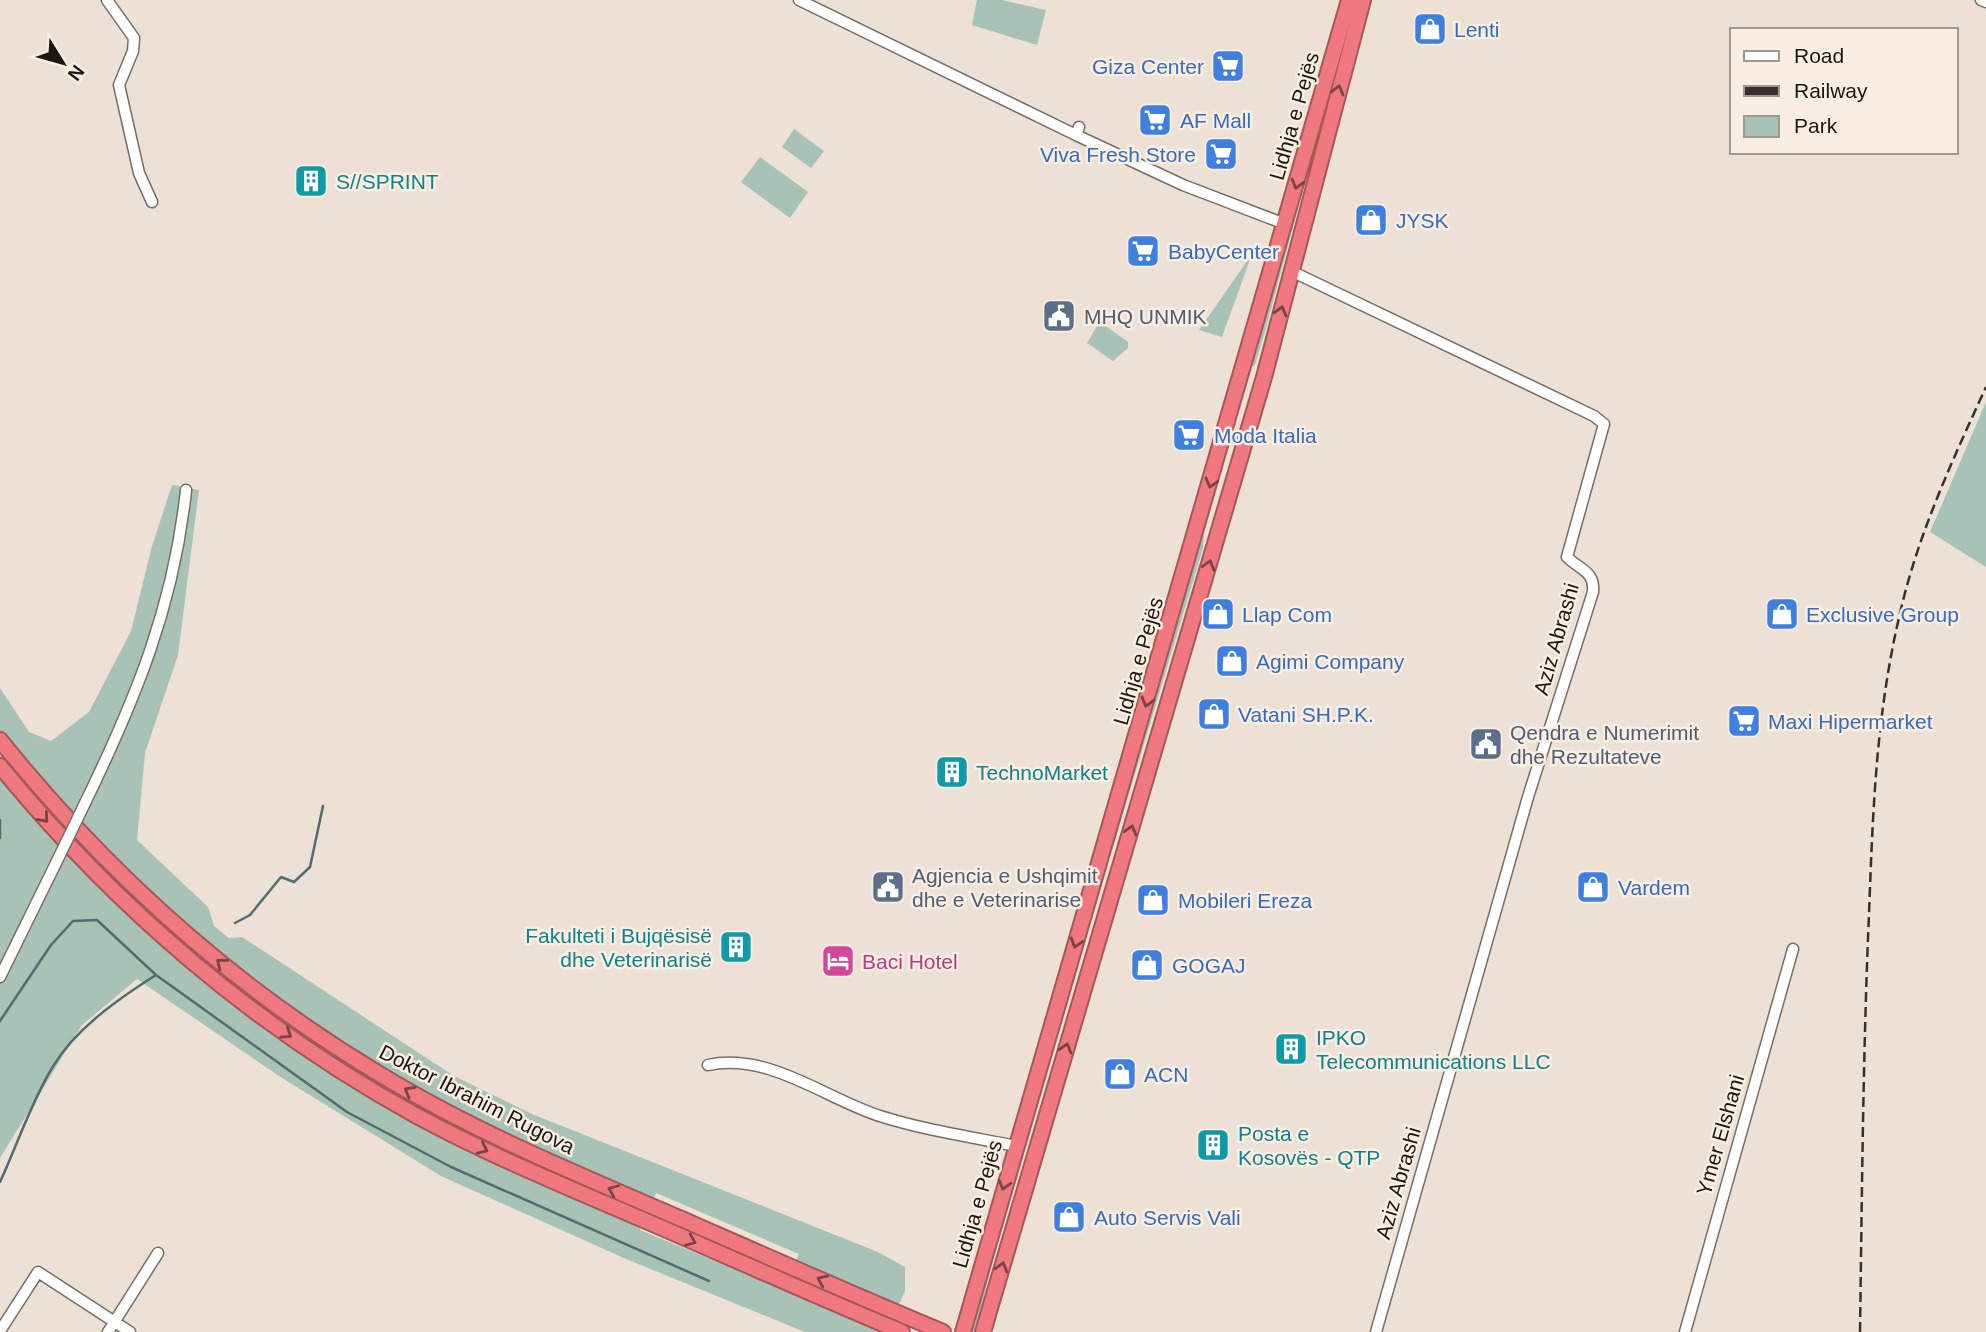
<svg xmlns="http://www.w3.org/2000/svg" width="1986" height="1332" viewBox="0 0 1986 1332" font-family="Helvetica,sans-serif">
  <style>
    .green { fill: #a8c3b5; fill-rule: evenodd }
    .lines { fill: none; stroke-linecap: round; stroke-linejoin: round }
    .stream { stroke: #526c6f; stroke-width: 2.5 }
    .minor-casing { stroke: #796e63; stroke-width: 13 }
    .highway-casing { stroke: #a5575a; stroke-width: 18 }
    .minor { stroke: #fff; stroke-width: 10 }
    .highway { stroke: #f07980; stroke-width: 14 }
    .rail { stroke: #36312c; stroke-width: 2.5; stroke-dasharray: 10 5; stroke-linecap: butt }
    .minor-bridge-casing { stroke: #796e63; stroke-width: 13; stroke-linecap: butt }
    .minor-bridge { stroke: #fff; stroke-width: 10 }
    .oneway { stroke: #7b4344 }
    .labels { text-anchor: middle; dominant-baseline: central; stroke-width: 5; stroke-linejoin: round; paint-order: stroke }
    .shop-label { font-size: 21px; fill: #366cbe; stroke: #faede1; text-anchor: start }
    .street-label { font-size: 21px; fill: #1b1713; stroke: #faede1 }
    .culture-label { font-size: 21px; fill: #0d838f; stroke: #faede1; text-anchor: start }
    .service-label { font-size: 21px; fill: #4e5e75; stroke: #faede1; text-anchor: start }
    .hotel-label { font-size: 21px; fill: #b23c85; stroke: #faede1; text-anchor: start }
  </style>
  <rect width="100%" height="100%" fill="#ede0d4"/>
  <path class="green" d="M 977,0 L 1002,0 L 1046,10 L 1037,45 L 972,25 Z
    M 1329,92 L 1266,328 L 1255,365 L 1249,368 Z
    M 794,129 L 824,151 L 811,168 L 782,147 Z
    M 760,157 L 808,192 L 790,218 L 741,182 Z
    M 1252,254 L 1222,337 L 1199,330 Z
    M 1103,324 L 1128,342 L 1128,348 L 1113,361 L 1087,343 L 1097,326 Z
    M 1986,402 L 1986,567 L 1930,532 Z
    M 1237,405 L 1240,406 L 1204,531 L 1203,548 L 1091,920 L 993,1260 L 975,1332 L 969,1332 Z
    M 172,485 L 199,490 L 178,655 L 145,753 L 137,840 L 208,907 L 214,926 L 229,938 L 242,937 L 454,1076 L 532,1114 L 878,1252 L 905,1267 L 905,1291 L 887,1332 L 805,1332 L 626,1259 L 441,1176 L 282,1078 L 137,979 L 82,1025 L 0,1158 L 0,688 L 29,732 L 51,741 L 89,712 L 131,631 L 152,546 ZM 656,1193 L 799,1254 L 783,1289 L 640,1230 Z"/>
  <g class="lines">
    <path class="stream" d="M 0,820 L 0,838
      M 235,923 L 250,915 L 281,877 L 294,882 L 310,867 L 323,806
      M 0,1021 L 51,945 L 73,921 L 97,920 L 156,975 L 347,1112 L 451,1167 L 709,1281
      M 0,1182 C 17,1145 31,1103 52,1068 C 75,1029 118,999 156,975"/>
    <defs>
      <path id="minor" d="M 107,0 L 134,38 L 133,51 L 119,85 L 139,173 L 152,202
        M 799,0 L 1076,135
        M 1981,0 L 1986,2
        M 1079,127 L 1076,135 L 1183,185 L 1285,224
        M 1291,271 L 1594,416 L 1604,424 L 1567,557 C 1580,570 1595,571 1593,592 L 1528,797 L 1376,1332
        M 86,801 C 136,698 174,605 186,490
        M 0,977 L 55,865
        M 708,1065 C 769,1052 826,1099 880,1116 C 924,1130 971,1137 1016,1146
        M 0,1331 L 38,1272 L 130,1332
        M 108,1332 L 158,1253
        M 1685,1332 L 1793,949"/>
      <path id="highway" d="M 0,740 C 107,873 234,987 381,1075 C 475,1132 577,1174 677,1217 C 766,1256 854,1295 943,1332
        M 0,766 C 115,907 256,1028 417,1116 C 493,1157 574,1190 653,1224 C 736,1260 818,1297 902,1332
        M 963,1332 L 1349,0
        M 983,1332 L 1264,377 L 1363,0"/>
    </defs>
    <use href="#minor" class="minor-casing"/>
    <use href="#highway" class="highway-casing"/>
    <use href="#minor" class="minor"/>
    <use href="#highway" class="highway"/>
    <path class="rail" d="M 1860,1332 C 1862,1193 1863,1053 1869,914 C 1873,808 1876,713 1901,609 C 1919,532 1953,459 1986,387"/>
    <defs>
      <path id="minor-bridge" d="M 55,865 L 86,801"/>
    </defs>
    <use href="#minor-bridge" class="minor-bridge-casing"/>
    <use href="#minor-bridge" class="minor-bridge"/>
  </g>
  <defs><path id="oneway-chevron" d="M-2-3.5L2.5 0L-2 3.5" fill="none" stroke-width="1.6" stroke-linecap="round" stroke-linejoin="round" transform="scale(1.75)"/></defs>
  <g class="oneway">
    <use href="#oneway-chevron" transform="translate(1338 90) rotate(-75)"/>
    <use href="#oneway-chevron" transform="translate(1297 184) rotate(106)"/>
    <use href="#oneway-chevron" transform="translate(1281 311) rotate(-75)"/>
    <use href="#oneway-chevron" transform="translate(1211 483) rotate(106)"/>
    <use href="#oneway-chevron" transform="translate(1209 565) rotate(-73)"/>
    <use href="#oneway-chevron" transform="translate(1147 702) rotate(106)"/>
    <use href="#oneway-chevron" transform="translate(44 818) rotate(49)"/>
    <use href="#oneway-chevron" transform="translate(1131 830) rotate(-74)"/>
    <use href="#oneway-chevron" transform="translate(1076 943) rotate(107)"/>
    <use href="#oneway-chevron" transform="translate(221 963) rotate(-141)"/>
    <use href="#oneway-chevron" transform="translate(287 1034) rotate(34)"/>
    <use href="#oneway-chevron" transform="translate(1066 1048) rotate(-74)"/>
    <use href="#oneway-chevron" transform="translate(409 1091) rotate(-150)"/>
    <use href="#oneway-chevron" transform="translate(483 1149) rotate(25)"/>
    <use href="#oneway-chevron" transform="translate(1004 1185) rotate(106)"/>
    <use href="#oneway-chevron" transform="translate(613 1190) rotate(-157)"/>
    <use href="#oneway-chevron" transform="translate(691 1241) rotate(23)"/>
    <use href="#oneway-chevron" transform="translate(1002 1267) rotate(-74)"/>
    <use href="#oneway-chevron" transform="translate(822 1280) rotate(-156)"/>
  </g>
  <defs>
    <symbol id="shop-square" viewBox="-11 -11 22 22"><rect x="-9" y="-9" width="18" height="18" rx="4" fill="#3f7fe0" stroke="#faede1"/><path d="M-5-2.5h2.3a2.7 3.5 0 0 1 5.4 0H5L5.5 6h-11ZM-1.5-2.5h3a1.5 2.3 0 0 0-3 0Z" fill="#fff"/></symbol>
    <symbol id="supermarket-square" viewBox="-11 -11 22 22"><rect x="-9" y="-9" width="18" height="18" rx="4" fill="#3f7fe0" stroke="#faede1"/><path d="M-6-5.5h2.5l.6 2H6L4.5 2H-2.5L-4.4-4H-6ZM-1.5 3.2a1.3 1.3 0 1 0 .1 0ZM3 3.2a1.3 1.3 0 1 0 .1 0Z" fill="#fff"/></symbol>
    <symbol id="building-square" viewBox="-11 -11 22 22"><rect x="-9" y="-9" width="18" height="18" rx="4" fill="#0f9aa8" stroke="#faede1"/><path d="M-4-6H4V6H1V3H-1V6H-4ZM-2.5-4.3h1.7v1.8h-1.7ZM.8-4.3h1.7v1.8H.8ZM-2.5-1h1.7V.8h-1.7ZM.8-1h1.7V.8H.8Z" fill="#fff"/></symbol>
    <symbol id="civic-square" viewBox="-11 -11 22 22"><rect x="-9" y="-9" width="18" height="18" rx="4" fill="#5c6f8a" stroke="#faede1"/><path d="M-.6-6.5H3V-4.5H.6V-3L4-1V1h2V6H-6V1h2V-1L-.6-3ZM-1.2 2.5V6h2.4V2.5Z" fill="#fff"/></symbol>
    <symbol id="hotel-square" viewBox="-11 -11 22 22"><rect x="-9" y="-9" width="18" height="18" rx="4" fill="#d1479c" stroke="#faede1"/><path d="M-6-4.5h1.5V1H6V5H4.5V3h-9V5H-6ZM-4 0a1.8 1.8 0 1 1 3.6 0ZM.5 0V-2.5h3Q6-2.5 6 0Z" fill="#fff"/></symbol>
  </defs>
  <g fill-rule="evenodd">
    <use href="#shop-square" x="1411" y="10" width="38" height="38"/>
    <use href="#supermarket-square" x="1209" y="47" width="38" height="38"/>
    <use href="#supermarket-square" x="1136" y="101" width="38" height="38"/>
    <use href="#supermarket-square" x="1202" y="135" width="38" height="38"/>
    <use href="#building-square" x="292" y="162" width="38" height="38"/>
    <use href="#shop-square" x="1352" y="201" width="38" height="38"/>
    <use href="#supermarket-square" x="1124" y="232" width="38" height="38"/>
    <use href="#civic-square" x="1040" y="297" width="38" height="38"/>
    <use href="#supermarket-square" x="1170" y="416" width="38" height="38"/>
    <use href="#shop-square" x="1199" y="595" width="38" height="38"/>
    <use href="#shop-square" x="1763" y="595" width="38" height="38"/>
    <use href="#shop-square" x="1213" y="642" width="38" height="38"/>
    <use href="#shop-square" x="1195" y="695" width="38" height="38"/>
    <use href="#supermarket-square" x="1725" y="702" width="38" height="38"/>
    <use href="#civic-square" x="1467" y="725" width="38" height="38"/>
    <use href="#building-square" x="933" y="753" width="38" height="38"/>
    <use href="#civic-square" x="869" y="868" width="38" height="38"/>
    <use href="#shop-square" x="1574" y="868" width="38" height="38"/>
    <use href="#shop-square" x="1134" y="881" width="38" height="38"/>
    <use href="#building-square" x="717" y="928" width="38" height="38"/>
    <use href="#hotel-square" x="819" y="942" width="38" height="38"/>
    <use href="#shop-square" x="1128" y="946" width="38" height="38"/>
    <use href="#building-square" x="1272" y="1030" width="38" height="38"/>
    <use href="#shop-square" x="1101" y="1055" width="38" height="38"/>
    <use href="#building-square" x="1194" y="1126" width="38" height="38"/>
    <use href="#shop-square" x="1050" y="1198" width="38" height="38"/>
  </g>
  <g class="labels">
    <g class="shop-label">
      <text x="1454" y="29">Lenti</text>
      <text x="1204" y="66" text-anchor="end">Giza Center</text>
      <text x="1180" y="120">AF Mall</text>
      <text x="1196" y="154" text-anchor="end">Viva Fresh Store</text>
      <text x="1396" y="220">JYSK</text>
      <text x="1168" y="251">BabyCenter</text>
      <text x="1214" y="435">Moda Italia</text>
      <text x="1242" y="614">Llap Com</text>
      <text x="1806" y="614">Exclusive Group</text>
      <text x="1256" y="661">Agimi Company</text>
      <text x="1238" y="714">Vatani SH.P.K.</text>
      <text x="1768" y="721">Maxi Hipermarket</text>
      <text x="1618" y="887">Vardem</text>
      <text x="1178" y="900">Mobileri Ereza</text>
      <text x="1172" y="965">GOGAJ</text>
      <text x="1144" y="1074">ACN</text>
      <text x="1094" y="1217">Auto Servis Vali</text>
    </g>
    <g class="street-label">
      <text transform="translate(1294 116) rotate(-74)">Lidhja e Pejës</text>
      <text transform="translate(1556 639) rotate(-74)">Aziz Abrashi</text>
      <text transform="translate(1138 661) rotate(-74)">Lidhja e Pejës</text>
      <text transform="translate(477 1099) rotate(27)">Doktor Ibrahim Rugova</text>
      <text transform="translate(1720 1135) rotate(-74)">Ymer Elshani</text>
      <text transform="translate(1398 1183) rotate(-74)">Aziz Abrashi</text>
      <text transform="translate(977 1204) rotate(-74)">Lidhja e Pejës</text>
    </g>
    <g class="culture-label">
      <text x="336" y="181">S//SPRINT</text>
      <text x="976" y="772">TechnoMarket</text>
      <text x="712" y="935" text-anchor="end">Fakulteti i Bujqësisë<tspan x="712" dy="24">dhe Veterinarisë</tspan></text>
      <text x="1316" y="1037">IPKO<tspan x="1316" dy="24">Telecommunications LLC</tspan></text>
      <text x="1238" y="1133">Posta e<tspan x="1238" dy="24">Kosovës - QTP</tspan></text>
    </g>
    <g class="service-label">
      <text x="1084" y="316">MHQ UNMIK</text>
      <text x="1510" y="732">Qendra e Numerimit<tspan x="1510" dy="24">dhe Rezultateve</tspan></text>
      <text x="912" y="875">Agjencia e Ushqimit<tspan x="912" dy="24">dhe e Veterinarise</tspan></text>
    </g>
    <g class="hotel-label">
      <text x="862" y="961">Baci Hotel</text>
    </g>
  </g>
  <rect x="1730" y="28" width="228" height="126" fill="#faede1" stroke="#a1978f" stroke-width="2"/>
  <rect x="1744" y="51" width="35" height="10" fill="#ffffff" stroke="#a1978f" stroke-width="2"/>
  <text x="1794" y="63" font-size="21" fill="#1b1713">Road</text>
  <rect x="1744" y="86" width="35" height="10" fill="#36312c" stroke="#a1978f" stroke-width="2"/>
  <text x="1794" y="98" font-size="21" fill="#1b1713">Railway</text>
  <rect x="1744" y="116" width="35" height="21" fill="#a8c3b5" stroke="#a1978f" stroke-width="2"/>
  <text x="1794" y="133" font-size="21" fill="#1b1713">Park</text>
  <g transform="translate(63 63) rotate(127)" stroke="#faede1" stroke-width="5" paint-order="stroke">
  <path d="M0-5L12 26L0 18L-12 26Z" fill="#1b1713"/>
  <text y="-10" font-size="19" font-weight="bold" text-anchor="middle" fill="#1b1713">N</text>
  </g>
</svg>
